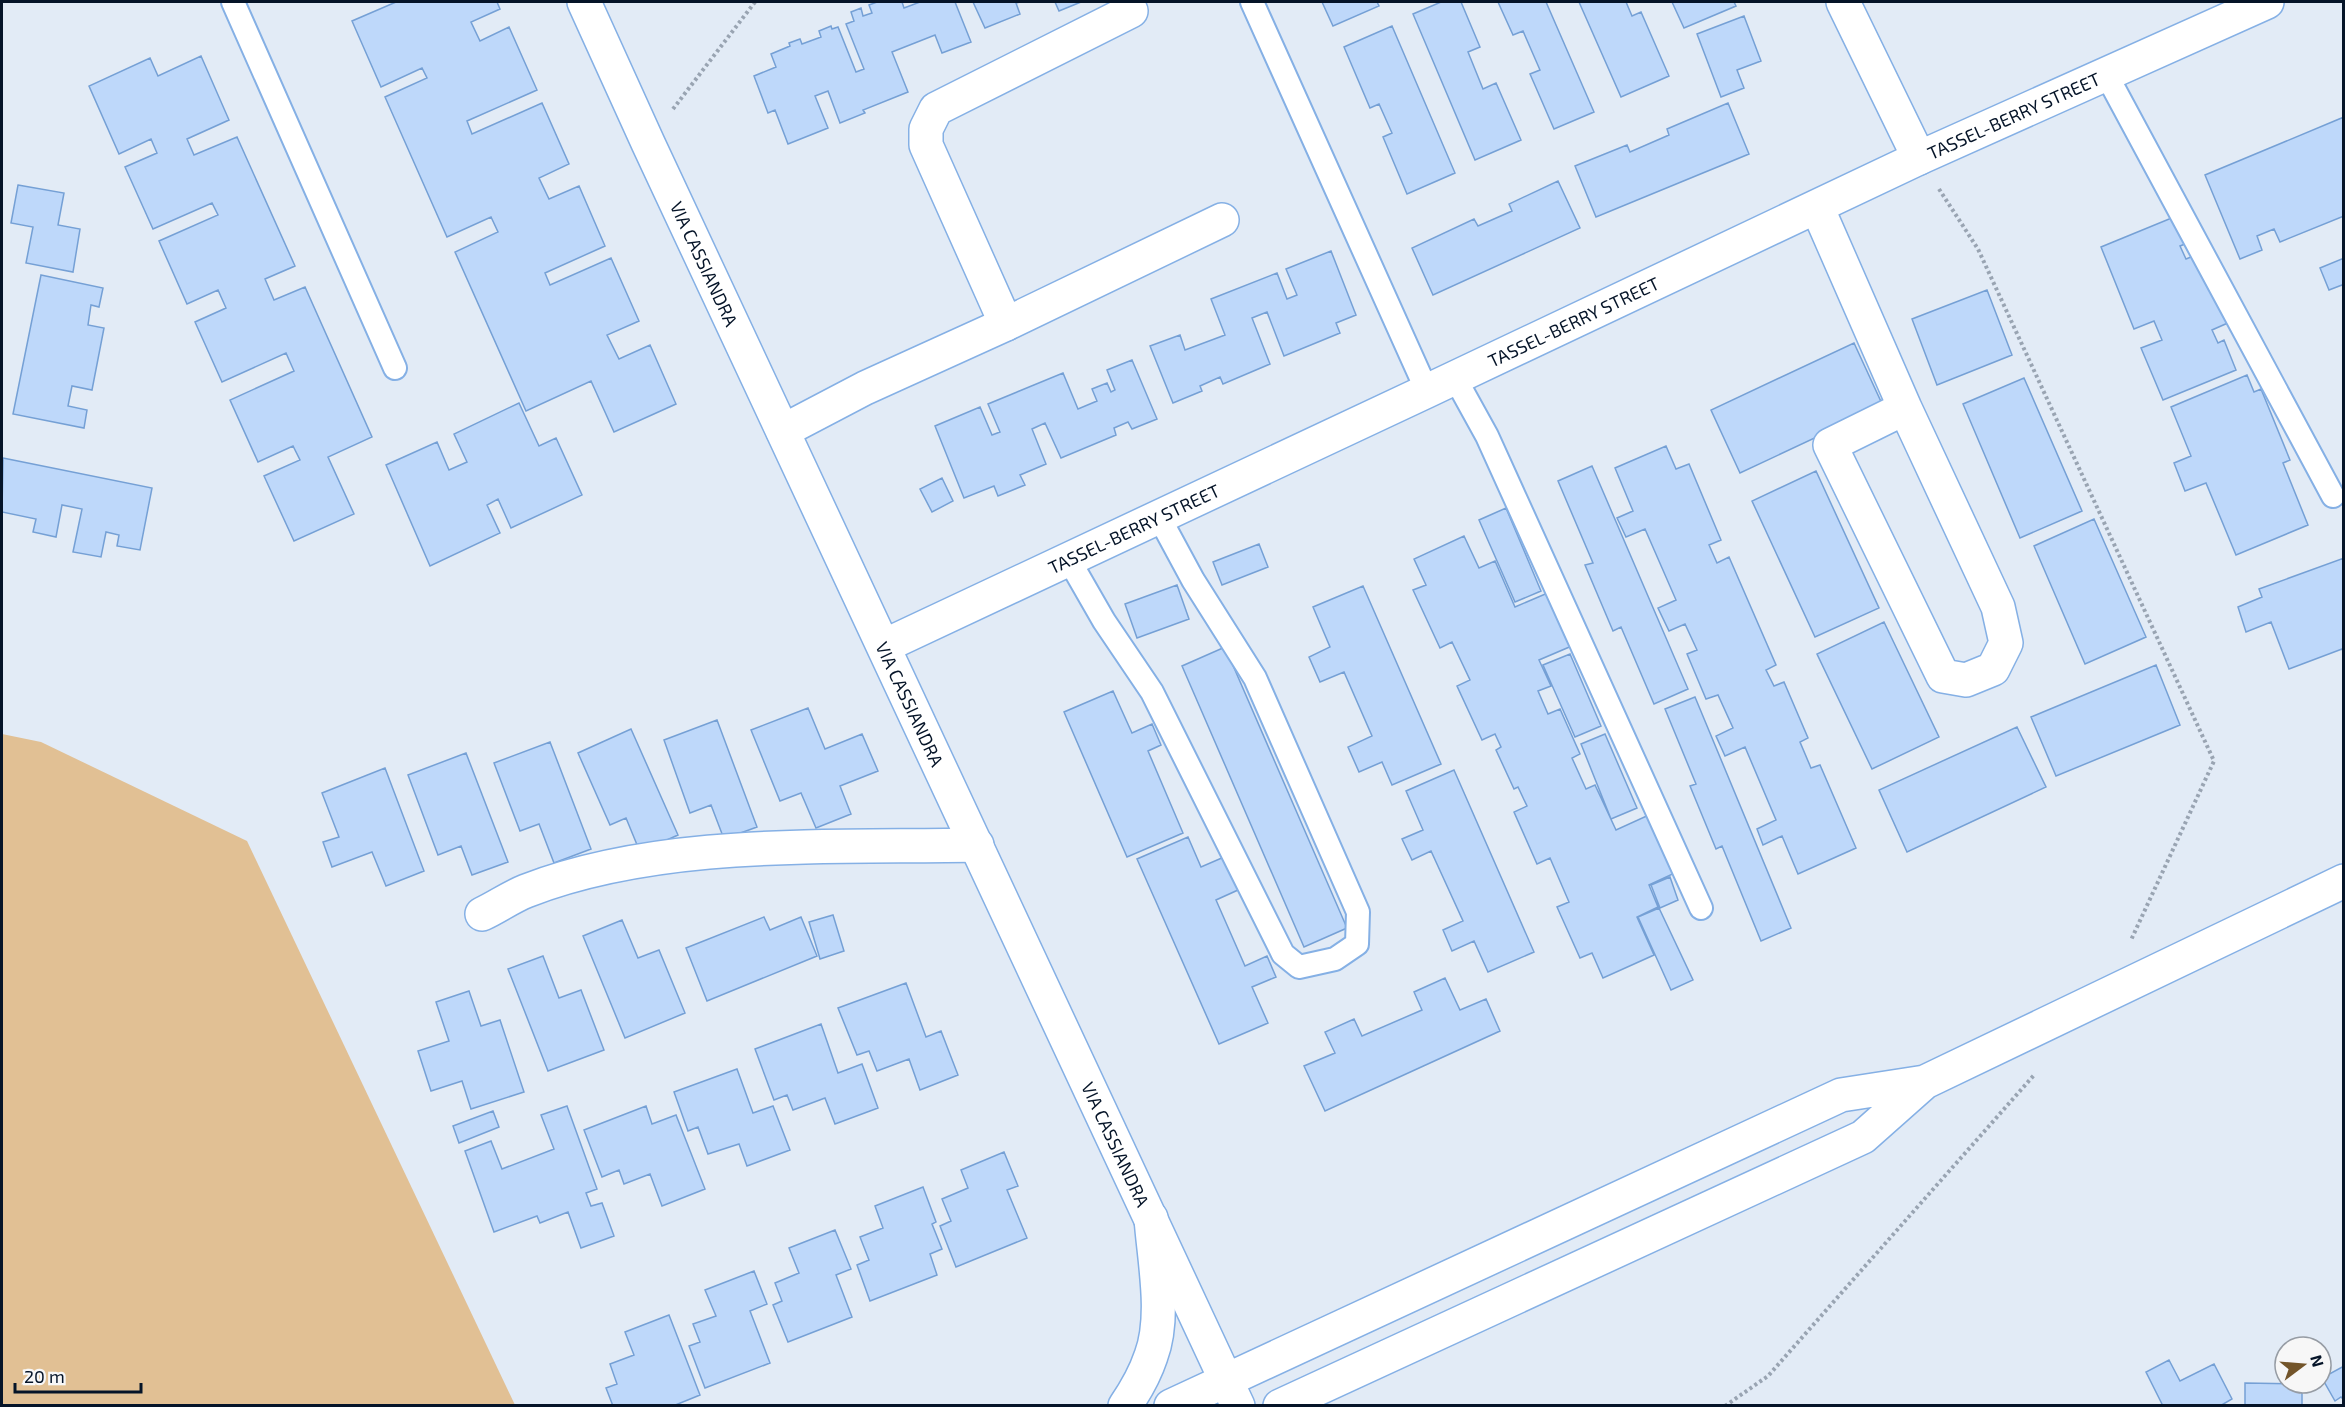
<svg xmlns="http://www.w3.org/2000/svg" width="2345" height="1407" viewBox="0 0 2345 1407" font-family="'Exo 2',sans-serif">
  <style>
    .green { fill: #e1c094 }
    .building { fill: #bed8fa; stroke: #75a0d5; stroke-width: 1.5 }
    .lines { fill: none; stroke-linecap: round; stroke-linejoin: round }
    .service-casing { stroke: #85b0e5; stroke-width: 26 }
    .minor-casing { stroke: #85b0e5; stroke-width: 36 }
    .tertiary-casing { stroke: #85b0e5; stroke-width: 36 }
    .path { stroke: #99a4b2; stroke-width: 4; stroke-dasharray: 3 3; stroke-linecap: butt }
    .service { stroke: #fff; stroke-width: 22 }
    .minor { stroke: #fff; stroke-width: 33 }
    .tertiary { stroke: #fff; stroke-width: 33 }
    .labels { text-anchor: middle; dominant-baseline: central; stroke-width: 5; stroke-linejoin: round; paint-order: stroke }
    .street-label { font-size: 18px; fill: #051428; stroke: #f7f7f7 }
  </style>
  <rect width="100%" height="100%" fill="#e2ebf6"/>
  <path class="green" d="M 2,734 L 41,742 L 247,841 L 515,1405 L 2,1405 Z"/>
  <path class="building" d="M 396,2 L 497,2 L 500,9 L 471,22 L 480,41 L 509,27 L 537,90 L 467,121 L 472,134 L 542,103 L 569,164 L 539,178 L 549,199 L 579,186 L 605,246 L 545,273 L 550,285 L 611,258 L 639,321 L 607,335 L 619,359 L 650,345 L 676,404 L 614,432 L 591,381 L 526,411 L 455,252 L 498,232 L 491,217 L 447,237 L 385,97 L 427,78 L 422,68 L 381,87 L 352,21 Z
    M 877,2 L 902,2 L 904,8 L 920,2 L 955,2 L 971,42 L 942,53 L 935,35 L 892,52 L 908,92 L 863,110 L 865,113 L 840,123 L 828,91 L 815,96 L 828,128 L 788,144 L 775,110 L 768,113 L 754,76 L 776,67 L 771,54 L 790,46 L 789,43 L 800,39 L 802,44 L 821,37 L 819,31 L 831,26 L 832,29 L 838,27 L 856,72 L 864,69 L 846,24 L 854,21 L 851,12 L 861,8 L 863,16 L 872,13 L 869,5 Z
    M 973,2 L 1020,2 L 1016,3 L 1020,14 L 985,28 Z
    M 1055,2 L 1081,2 L 1059,11 Z
    M 1322,2 L 1377,2 L 1379,6 L 1333,26 Z
    M 1441,2 L 1461,2 L 1480,47 L 1468,52 L 1483,89 L 1496,83 L 1521,140 L 1475,160 L 1413,14 Z
    M 1498,2 L 1546,2 L 1594,112 L 1554,129 L 1530,74 L 1540,70 L 1523,31 L 1513,35 Z
    M 1579,2 L 1626,2 L 1632,16 L 1641,12 L 1669,76 L 1621,97 Z
    M 1672,2 L 1734,2 L 1736,6 L 1684,28 Z
    M 1744,16 L 1761,61 L 1737,70 L 1744,88 L 1721,97 L 1697,34 Z
    M 1392,26 L 1455,173 L 1407,194 L 1383,137 L 1392,133 L 1379,104 L 1370,108 L 1344,47 Z
    M 201,56 L 229,120 L 187,139 L 194,155 L 237,137 L 295,266 L 265,279 L 274,300 L 305,287 L 372,437 L 328,457 L 354,514 L 294,541 L 264,476 L 300,460 L 293,446 L 258,462 L 230,400 L 294,371 L 286,353 L 222,382 L 195,322 L 226,308 L 218,290 L 187,304 L 159,241 L 218,215 L 212,203 L 153,229 L 125,167 L 157,153 L 151,139 L 119,154 L 89,86 L 150,58 L 158,76 Z
    M 1728,103 L 1749,154 L 1596,217 L 1575,166 L 1627,145 L 1630,152 L 1669,135 L 1667,129 Z
    M 2344,117 L 2344,216 L 2280,242 L 2274,229 L 2257,236 L 2262,250 L 2240,259 L 2205,175 Z
    M 1558,181 L 1580,228 L 1433,295 L 1412,248 L 1474,219 L 1478,226 L 1512,211 L 1509,204 Z
    M 18,185 L 64,193 L 58,225 L 80,229 L 73,272 L 26,263 L 33,227 L 11,223 Z
    M 2174,217 L 2185,244 L 2180,246 L 2186,259 L 2201,253 L 2230,322 L 2212,330 L 2218,343 L 2224,340 L 2236,370 L 2163,400 L 2141,348 L 2162,340 L 2154,321 L 2134,329 L 2101,247 Z
    M 1331,251 L 1356,315 L 1336,323 L 1340,333 L 1284,356 L 1267,312 L 1252,318 L 1270,364 L 1223,384 L 1220,377 L 1200,386 L 1202,391 L 1173,403 L 1150,346 L 1180,335 L 1185,350 L 1225,335 L 1211,299 L 1277,273 L 1287,299 L 1297,295 L 1286,269 Z
    M 2344,258 L 2344,289 L 2342,285 L 2329,290 L 2320,268 Z
    M 41,275 L 103,288 L 99,307 L 91,305 L 88,325 L 104,328 L 92,390 L 72,386 L 68,406 L 87,410 L 84,428 L 13,414 Z
    M 1987,290 L 2012,355 L 1937,385 L 1912,319 Z
    M 1854,343 L 1883,406 L 1740,473 L 1711,410 Z
    M 1132,360 L 1157,419 L 1132,429 L 1128,422 L 1114,428 L 1116,435 L 1061,458 L 1045,423 L 1032,429 L 1046,464 L 1020,475 L 1025,485 L 998,496 L 994,486 L 964,498 L 935,426 L 980,407 L 992,435 L 1000,432 L 988,404 L 1063,373 L 1078,409 L 1097,401 L 1092,389 L 1107,383 L 1111,392 L 1115,390 L 1107,370 Z
    M 2247,375 L 2254,392 L 2261,389 L 2290,460 L 2283,463 L 2308,525 L 2236,555 L 2206,483 L 2185,491 L 2174,463 L 2191,456 L 2171,407 Z
    M 2024,378 L 2082,511 L 2020,538 L 1963,404 Z
    M 519,403 L 539,446 L 556,438 L 582,495 L 511,528 L 498,499 L 487,505 L 500,533 L 430,566 L 386,465 L 437,442 L 449,470 L 467,462 L 454,434 Z
    M 1666,446 L 1676,469 L 1689,464 L 1721,540 L 1709,545 L 1717,563 L 1729,557 L 1776,665 L 1766,670 L 1774,686 L 1784,682 L 1808,738 L 1800,742 L 1811,768 L 1820,765 L 1856,848 L 1798,874 L 1782,836 L 1763,845 L 1757,829 L 1776,820 L 1745,747 L 1725,756 L 1716,736 L 1733,728 L 1718,695 L 1706,699 L 1687,654 L 1697,650 L 1685,624 L 1669,631 L 1658,608 L 1676,600 L 1645,529 L 1626,537 L 1617,518 L 1633,511 L 1615,468 Z
    M 3,458 L 152,488 L 140,550 L 117,546 L 119,535 L 106,532 L 101,557 L 73,552 L 82,509 L 62,505 L 56,537 L 33,532 L 36,519 L 2,512 Z
    M 1592,466 L 1688,689 L 1654,704 L 1621,627 L 1613,631 L 1585,565 L 1593,563 L 1558,481 Z
    M 1816,471 L 1879,608 L 1815,637 L 1752,501 Z
    M 942,478 L 953,501 L 932,512 L 920,489 Z
    M 1506,508 L 1541,591 L 1515,602 L 1479,520 Z
    M 2094,519 L 2146,637 L 2085,664 L 2034,546 Z
    M 1464,536 L 1479,568 L 1495,561 L 1515,607 L 1550,592 L 1574,645 L 1539,660 L 1551,686 L 1538,691 L 1548,714 L 1560,709 L 1580,754 L 1572,758 L 1586,789 L 1595,785 L 1616,830 L 1651,814 L 1677,872 L 1649,885 L 1658,907 L 1637,917 L 1654,955 L 1603,978 L 1592,953 L 1580,958 L 1557,907 L 1569,902 L 1550,858 L 1537,864 L 1514,812 L 1527,806 L 1518,787 L 1514,789 L 1496,750 L 1501,747 L 1495,734 L 1482,740 L 1457,686 L 1470,680 L 1452,642 L 1440,648 L 1413,590 L 1426,585 L 1414,559 Z
    M 1259,544 L 1268,567 L 1222,585 L 1213,562 Z
    M 2344,558 L 2344,654 L 2342,649 L 2289,669 L 2271,622 L 2246,632 L 2238,607 L 2262,597 L 2259,589 Z
    M 1177,585 L 1189,619 L 1137,638 L 1125,604 Z
    M 1363,586 L 1441,764 L 1392,785 L 1382,762 L 1359,772 L 1348,747 L 1372,736 L 1344,672 L 1320,682 L 1309,657 L 1330,647 L 1313,607 Z
    M 1884,622 L 1939,737 L 1872,769 L 1817,654 Z
    M 1225,647 L 1347,928 L 1304,947 L 1182,666 Z
    M 1570,654 L 1601,726 L 1575,737 L 1543,665 Z
    M 2156,665 L 2180,725 L 2056,776 L 2031,717 Z
    M 1113,691 L 1132,733 L 1152,724 L 1161,745 L 1148,751 L 1183,833 L 1127,857 L 1064,712 Z
    M 1695,697 L 1791,928 L 1761,941 L 1722,846 L 1716,849 L 1690,786 L 1696,784 L 1665,709 Z
    M 808,708 L 825,749 L 862,734 L 878,771 L 840,786 L 851,814 L 816,828 L 801,793 L 780,801 L 751,730 Z
    M 717,720 L 757,827 L 724,839 L 711,805 L 690,813 L 664,740 Z
    M 2017,727 L 2046,787 L 1907,852 L 1879,790 Z
    M 631,729 L 678,835 L 640,852 L 626,818 L 610,825 L 578,753 Z
    M 1605,734 L 1637,808 L 1611,819 L 1581,744 Z
    M 550,742 L 591,849 L 554,863 L 539,824 L 520,831 L 494,763 Z
    M 466,753 L 508,862 L 472,875 L 461,846 L 438,855 L 408,775 Z
    M 385,768 L 424,871 L 386,886 L 372,852 L 332,867 L 323,842 L 339,837 L 322,793 Z
    M 1454,770 L 1534,952 L 1488,972 L 1474,941 L 1452,951 L 1443,930 L 1463,921 L 1431,851 L 1412,860 L 1402,839 L 1423,830 L 1406,791 Z
    M 1188,837 L 1201,867 L 1224,857 L 1238,890 L 1216,900 L 1245,966 L 1267,956 L 1276,977 L 1252,987 L 1268,1023 L 1219,1044 L 1137,859 Z
    M 1670,877 L 1678,900 L 1660,908 L 1651,885 Z
    M 1659,908 L 1693,980 L 1671,990 L 1638,917 Z
    M 833,915 L 844,951 L 820,959 L 809,922 Z
    M 764,917 L 770,930 L 801,917 L 817,956 L 707,1001 L 686,948 Z
    M 622,920 L 638,958 L 659,950 L 685,1013 L 625,1038 L 583,936 Z
    M 543,956 L 559,998 L 581,990 L 604,1050 L 548,1071 L 508,969 Z
    M 1445,978 L 1460,1010 L 1486,999 L 1500,1031 L 1325,1111 L 1304,1066 L 1335,1053 L 1325,1032 L 1354,1019 L 1362,1036 L 1422,1010 L 1414,992 Z
    M 906,983 L 926,1037 L 941,1031 L 958,1075 L 920,1090 L 909,1059 L 877,1071 L 869,1051 L 857,1055 L 838,1008 Z
    M 469,991 L 481,1026 L 500,1020 L 524,1092 L 471,1109 L 462,1081 L 431,1091 L 418,1051 L 449,1041 L 436,1002 Z
    M 821,1024 L 838,1073 L 862,1064 L 878,1108 L 835,1124 L 825,1098 L 793,1110 L 787,1095 L 774,1100 L 755,1049 Z
    M 737,1069 L 753,1113 L 773,1106 L 790,1150 L 747,1166 L 739,1144 L 708,1154 L 698,1127 L 688,1131 L 674,1092 Z
    M 567,1106 L 597,1189 L 586,1193 L 591,1206 L 602,1203 L 614,1236 L 581,1248 L 568,1212 L 540,1223 L 537,1216 L 494,1232 L 465,1151 L 491,1141 L 502,1169 L 554,1149 L 541,1115 Z
    M 646,1106 L 652,1124 L 676,1115 L 705,1189 L 662,1206 L 650,1174 L 624,1184 L 619,1170 L 602,1177 L 584,1130 Z
    M 493,1111 L 499,1127 L 459,1143 L 453,1126 Z
    M 1004,1152 L 1018,1186 L 1007,1190 L 1027,1238 L 956,1267 L 940,1226 L 951,1221 L 942,1199 L 968,1188 L 961,1170 Z
    M 923,1187 L 936,1222 L 932,1224 L 942,1249 L 930,1254 L 937,1275 L 870,1301 L 857,1265 L 869,1260 L 860,1237 L 883,1228 L 875,1206 Z
    M 835,1230 L 851,1269 L 836,1275 L 852,1317 L 788,1342 L 773,1305 L 782,1301 L 775,1283 L 799,1273 L 789,1248 Z
    M 754,1271 L 767,1304 L 750,1311 L 770,1363 L 705,1388 L 689,1346 L 700,1342 L 693,1324 L 716,1316 L 705,1290 Z
    M 669,1315 L 700,1395 L 673,1406 L 613,1406 L 606,1388 L 617,1384 L 610,1364 L 634,1355 L 625,1332 Z
    M 2169,1360 L 2180,1381 L 2214,1364 L 2232,1399 L 2220,1406 L 2163,1406 L 2146,1372 Z
    M 2344,1366 L 2344,1400 L 2341,1397 L 2335,1401 L 2322,1378 Z
    M 2245,1383 L 2302,1384 L 2302,1406 L 2245,1406 Z"/>
  <g class="lines">
    <defs>
      <path id="service" d="M 233,2 L 395,368
        M 1252,2 L 1427,391
        M 2106,74 L 2333,496
        M 1455,378 L 1487,436 L 1701,908
        M 1069,560 L 1104,621 L 1152,692 L 1283,954 L 1299,967 L 1335,959 L 1357,944 L 1358,912 L 1255,678 L 1193,580 L 1159,517"/>
      <g id="minor">
        <path id="s1" d="M 584,2 L 648,143 L 1238,1406"/>
        <path d="M 1843,2 L 1919,158"/>
        <path d="M 1817,207 L 1905,408 L 1998,607 L 2006,643 L 1993,669 L 1966,680 L 1943,676 L 1830,445 L 1905,408"/>
        <path d="M 1006,324 L 926,145 L 926,129 L 936,109 L 1131,11"/>
        <path d="M 783,431 L 865,388 L 1006,324 L 1222,220"/>
        <path id="s2" d="M 884,646 L 1427,391 L 1919,158 L 2267,2"/>
        <path d="M 482,914 C 497,907 511,897 526,891 C 662,838 833,848 977,845"/>
      </g>
      <path id="tertiary" d="M 1125,1406 C 1136,1390 1145,1374 1151,1356 C 1166,1316 1154,1260 1151,1218
        M 1171,1406 L 1841,1095 L 1925,1082
        M 1280,1406 L 1863,1137 L 1925,1082 L 2344,881"/>
    </defs>
    <use href="#service" class="service-casing"/>
    <use href="#minor" class="minor-casing"/>
    <use href="#tertiary" class="tertiary-casing"/>
    <path class="path" d="M 673,109 L 755,2
      M 1939,189 L 1978,249 L 2214,761 L 2131,940
      M 1725,1406 L 1768,1376 L 2035,1074"/>
    <use href="#service" class="service"/>
    <use href="#minor" class="minor"/>
    <use href="#tertiary" class="tertiary"/>
  </g>
  <g class="labels">
    <g class="street-label">
      <text stroke="none"><textPath href="#s2" startOffset="1248">TASSEL-BERRY STREET</textPath></text>
      <text stroke="none"><textPath href="#s1" startOffset="288">VIA CASSIANDRA</textPath></text>
      <text stroke="none"><textPath href="#s2" startOffset="762">TASSEL-BERRY STREET</textPath></text>
      <text stroke="none"><textPath href="#s2" startOffset="276">TASSEL-BERRY STREET</textPath></text>
      <text stroke="none"><textPath href="#s1" startOffset="774">VIA CASSIANDRA</textPath></text>
      <text stroke="none"><textPath href="#s1" startOffset="1260">VIA CASSIANDRA</textPath></text>
    </g>
  </g>
  <rect width="2345" height="1407" fill="none" stroke="#051428" stroke-width="6"/>
  <g transform="translate(2303 1365) rotate(74)"><circle r="28" fill="#f7f7f7" stroke="#969ca4" stroke-width="1.5"/>
  <path d="M0-4.5L10 22L0 15L-10 22Z" fill="#73552a"/>
  <text y="-9" font-size="16" font-weight="bold" text-anchor="middle" fill="#051428">N</text>
  </g>
  <path d="M15 1383v9h126v-9" fill="none" stroke="#051428" stroke-width="3"/>
  <text x="24" y="1383" font-size="18" fill="#051428" stroke="#f7f7f7" stroke-width="4.5" paint-order="stroke">20 m</text>
</svg>
